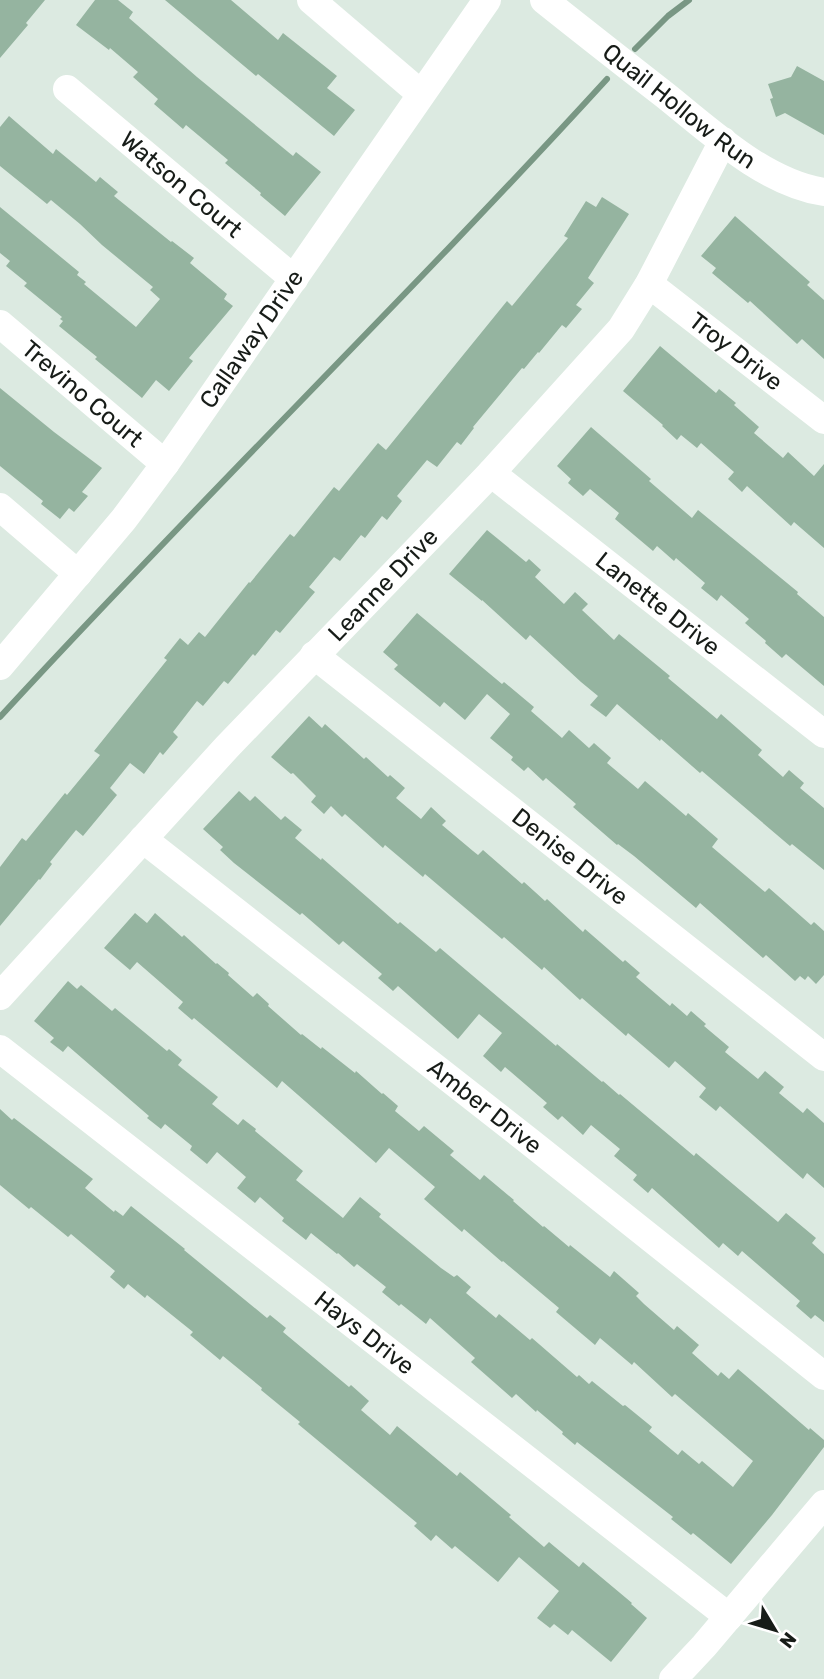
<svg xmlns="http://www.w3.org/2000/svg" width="824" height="1679" viewBox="0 0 824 1679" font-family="Rubik,sans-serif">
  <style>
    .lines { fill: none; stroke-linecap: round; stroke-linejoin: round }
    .stream { stroke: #799784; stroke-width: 6 }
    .building { fill: #95b4a0 }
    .minor { stroke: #fff; stroke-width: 28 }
    .labels { text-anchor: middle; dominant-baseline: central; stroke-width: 5; stroke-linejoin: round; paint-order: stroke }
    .street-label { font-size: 24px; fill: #171c18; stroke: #fff }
  </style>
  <rect width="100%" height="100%" fill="#dceae1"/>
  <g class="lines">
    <path class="stream" d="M 635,49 L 668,16 L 689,0
      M 0,717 C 198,501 409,296 607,79"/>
  </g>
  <path class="building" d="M 0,0 L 45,0 L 26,23 L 28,25 L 0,58 Z
    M 95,0 L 118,0 L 133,12 L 129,18 L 197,77 L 293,156 L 296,152 L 321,172 L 285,216 L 260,195 L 261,193 L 225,163 L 228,160 L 186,125 L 183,129 L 154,104 L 158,99 L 133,77 L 138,72 L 110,48 L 109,50 L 76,25 Z
    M 165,0 L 231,0 L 278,40 L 283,33 L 337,76 L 327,88 L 355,110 L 334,136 L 258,74 L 256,76 Z
    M 797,66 L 824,81 L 824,135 L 785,113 L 776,117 L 770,99 L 773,98 L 768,84 L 791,77 Z
    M 9,116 L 53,154 L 56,149 L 96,182 L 100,177 L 118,192 L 114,196 L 171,242 L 172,241 L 194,258 L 190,263 L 227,294 L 224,299 L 233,306 L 189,358 L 193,361 L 169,391 L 156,380 L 142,398 L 95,359 L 97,357 L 59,326 L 63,321 L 60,319 L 62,317 L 24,286 L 27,283 L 6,266 L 10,261 L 0,253 L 0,207 L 79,272 L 77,275 L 86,282 L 84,284 L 136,327 L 160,299 L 150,290 L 153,287 L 102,245 L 80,224 L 51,200 L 47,204 L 0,166 L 0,127 Z
    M 602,197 L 629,214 L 588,278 L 594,283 L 576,305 L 582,309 L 566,328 L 562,325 L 539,353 L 538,352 L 524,369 L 522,368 L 473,427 L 474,428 L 461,445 L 457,442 L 437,467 L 427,460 L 397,496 L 402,501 L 387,520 L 382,516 L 365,538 L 361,535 L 340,561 L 334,557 L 309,587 L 315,592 L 280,633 L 276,630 L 255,656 L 253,654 L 228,684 L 224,681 L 203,706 L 197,701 L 173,732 L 178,737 L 163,755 L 160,752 L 144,774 L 130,763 L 110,788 L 117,795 L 83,836 L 76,830 L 50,862 L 52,864 L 40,880 L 39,879 L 0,926 L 0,867 L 22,838 L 26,841 L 65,793 L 67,795 L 100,755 L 94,751 L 167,660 L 164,658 L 180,638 L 188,645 L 199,632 L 205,637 L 249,582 L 250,583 L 290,534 L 294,537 L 334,487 L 339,491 L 378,443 L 386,450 L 507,301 L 512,306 L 568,238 L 564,236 L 586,201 L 596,207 Z
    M 735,216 L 810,282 L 807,285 L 824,300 L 824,359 L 802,339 L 797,344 L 750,301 L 748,303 L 712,273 L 716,268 L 701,256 Z
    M 660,346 L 716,393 L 719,389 L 736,403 L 734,405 L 759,427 L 754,433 L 783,458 L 788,452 L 814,476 L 824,464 L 824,548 L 794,522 L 791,526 L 747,486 L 742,492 L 728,479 L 734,472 L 701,443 L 697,448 L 681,435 L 677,440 L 662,426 L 663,425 L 623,391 Z
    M 0,388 L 54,432 L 102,468 L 82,492 L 88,496 L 74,512 L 69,508 L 60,519 L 41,504 L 43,501 L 0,466 Z
    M 591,427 L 651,479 L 649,481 L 692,518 L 698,510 L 798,592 L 797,594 L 824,617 L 824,686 L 786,654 L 782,658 L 765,643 L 766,641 L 745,623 L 749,619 L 721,595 L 717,601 L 701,588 L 705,583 L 676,558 L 674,561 L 657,546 L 653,551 L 615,519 L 619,513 L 590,489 L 583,496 L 568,483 L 571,479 L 557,466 Z
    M 487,530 L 526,562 L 529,559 L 541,570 L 535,577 L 564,604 L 575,592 L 588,604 L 582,610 L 614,640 L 619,634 L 670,676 L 668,678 L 717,719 L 721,714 L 762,750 L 758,755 L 783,777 L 789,770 L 804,783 L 800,788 L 824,808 L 824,870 L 792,844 L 790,846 L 702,771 L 700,773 L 661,739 L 660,741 L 617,704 L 606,717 L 590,705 L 598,696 L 581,682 L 530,635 L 526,640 L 482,600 L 482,601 L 449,574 Z
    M 417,613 L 502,684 L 504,682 L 534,707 L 531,711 L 562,738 L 569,730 L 589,748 L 594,743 L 611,758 L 607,763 L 638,789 L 645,781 L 686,816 L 688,813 L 718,839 L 712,847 L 765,892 L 769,888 L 811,925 L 814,922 L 824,931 L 824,975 L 816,984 L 808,976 L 805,980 L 800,976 L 795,981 L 766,955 L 763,958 L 700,903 L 696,908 L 634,856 L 618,844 L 617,845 L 573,807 L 576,804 L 546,778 L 543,781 L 528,767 L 524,771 L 511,760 L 513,757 L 490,738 L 510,714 L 487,694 L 465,720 L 444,702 L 440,707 L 394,669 L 398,665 L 383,652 Z
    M 309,716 L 322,728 L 325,724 L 364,759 L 366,757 L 388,777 L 390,775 L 405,788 L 396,798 L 421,819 L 431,807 L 446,821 L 442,825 L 473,851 L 478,855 L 483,850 L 522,884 L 524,882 L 545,901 L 547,899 L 583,932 L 585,929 L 623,962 L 625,960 L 640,973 L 636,977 L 670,1006 L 672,1003 L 687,1016 L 691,1011 L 706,1024 L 704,1026 L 729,1047 L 725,1052 L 758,1079 L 765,1071 L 784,1087 L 779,1093 L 803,1113 L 807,1108 L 824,1123 L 824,1188 L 807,1173 L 803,1179 L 720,1106 L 716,1111 L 699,1097 L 706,1088 L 675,1061 L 669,1068 L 628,1033 L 626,1036 L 582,998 L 580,1000 L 544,967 L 542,970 L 504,937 L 502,939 L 425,874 L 423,877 L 385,845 L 383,848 L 345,814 L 342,817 L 331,806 L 324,814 L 311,802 L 316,796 L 293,773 L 291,774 L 271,757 Z
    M 239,791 L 250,801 L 255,796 L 281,820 L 285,816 L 302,830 L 295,838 L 321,860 L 322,858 L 398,924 L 400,922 L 436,952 L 440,948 L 556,1046 L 557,1044 L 602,1082 L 603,1081 L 619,1095 L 620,1094 L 694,1156 L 696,1153 L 778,1222 L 786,1213 L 816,1238 L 812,1243 L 824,1254 L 824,1322 L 815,1315 L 811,1319 L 796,1306 L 800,1301 L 742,1251 L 738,1256 L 723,1243 L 719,1248 L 652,1188 L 648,1193 L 633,1180 L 637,1175 L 614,1156 L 620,1149 L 591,1125 L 583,1135 L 562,1116 L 558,1120 L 543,1107 L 547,1103 L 505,1067 L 501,1072 L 483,1056 L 502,1033 L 479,1014 L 458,1039 L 398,986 L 393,991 L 378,978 L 382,974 L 343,941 L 339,945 L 302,913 L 300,915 L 234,863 L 220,850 L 223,847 L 203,829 Z
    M 135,913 L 147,923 L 155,913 L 182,937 L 184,935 L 216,964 L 217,963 L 229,973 L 228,975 L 253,997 L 257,993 L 269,1004 L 268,1006 L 301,1035 L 302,1034 L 321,1049 L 322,1047 L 355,1073 L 356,1071 L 382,1094 L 383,1093 L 398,1106 L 395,1111 L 419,1131 L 424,1126 L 454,1151 L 450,1155 L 480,1180 L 484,1175 L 514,1200 L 513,1201 L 543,1227 L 544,1226 L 569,1247 L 570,1245 L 610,1277 L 614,1271 L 639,1293 L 636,1296 L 644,1304 L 674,1330 L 677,1326 L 699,1345 L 692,1353 L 718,1376 L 721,1372 L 729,1379 L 738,1369 L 809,1430 L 810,1428 L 824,1440 L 824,1447 L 772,1515 L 731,1564 L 693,1533 L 691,1535 L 671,1519 L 673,1517 L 577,1442 L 575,1445 L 562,1434 L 563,1432 L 537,1410 L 536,1412 L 516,1394 L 512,1398 L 471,1362 L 475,1358 L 430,1318 L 426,1324 L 401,1304 L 399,1306 L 382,1292 L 386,1287 L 357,1264 L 354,1267 L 338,1253 L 337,1254 L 311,1233 L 306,1240 L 282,1221 L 284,1218 L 260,1197 L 255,1203 L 237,1188 L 246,1177 L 217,1152 L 207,1164 L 190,1150 L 192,1146 L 165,1124 L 161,1129 L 147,1118 L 149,1116 L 68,1046 L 63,1052 L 50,1042 L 54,1038 L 34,1021 L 68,981 L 77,989 L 81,985 L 112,1011 L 115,1008 L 167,1051 L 169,1049 L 182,1060 L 178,1065 L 218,1097 L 212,1104 L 238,1125 L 243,1119 L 256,1129 L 255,1131 L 303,1171 L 296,1180 L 343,1218 L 360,1197 L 381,1214 L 379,1217 L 441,1268 L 454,1277 L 457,1275 L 471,1287 L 466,1293 L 496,1318 L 499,1314 L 530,1340 L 532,1338 L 577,1377 L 579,1375 L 589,1384 L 592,1381 L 623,1406 L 625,1405 L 652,1427 L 649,1431 L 678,1455 L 682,1450 L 699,1464 L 702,1461 L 733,1487 L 753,1461 L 675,1394 L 672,1397 L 634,1362 L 632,1365 L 600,1338 L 595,1345 L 556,1312 L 559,1308 L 503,1261 L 502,1262 L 464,1229 L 462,1232 L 424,1199 L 435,1187 L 389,1148 L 376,1163 L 282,1081 L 277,1088 L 194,1018 L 192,1020 L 178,1008 L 183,1002 L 137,962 L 130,970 L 104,948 Z
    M 0,1109 L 12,1120 L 14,1118 L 93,1179 L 85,1188 L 114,1212 L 115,1210 L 123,1216 L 131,1206 L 185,1249 L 184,1250 L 267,1318 L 270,1315 L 286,1328 L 283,1332 L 349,1387 L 351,1385 L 369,1401 L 361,1410 L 390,1435 L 397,1426 L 457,1476 L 460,1472 L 511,1515 L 509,1517 L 544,1547 L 549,1542 L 579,1567 L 583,1562 L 632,1603 L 631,1604 L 647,1618 L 611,1662 L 572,1630 L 568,1635 L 554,1624 L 550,1628 L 537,1618 L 559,1591 L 519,1557 L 498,1582 L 455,1546 L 452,1549 L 436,1535 L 431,1541 L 414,1526 L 417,1523 L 298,1424 L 300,1422 L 261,1390 L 262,1388 L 223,1356 L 220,1360 L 190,1335 L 193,1332 L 147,1295 L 145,1298 L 128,1284 L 124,1289 L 110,1277 L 115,1271 L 71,1234 L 68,1237 L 31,1207 L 29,1209 L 0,1185 Z"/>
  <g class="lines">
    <g class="minor">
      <path d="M 311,0 L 421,94"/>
      <path id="s1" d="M 544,0 C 584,32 625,64 666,96 C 711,132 765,183 824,192"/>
      <path id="s2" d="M 67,89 L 294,279"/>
      <path id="s3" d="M 649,284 L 824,420"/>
      <path id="s4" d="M 0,324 L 165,464"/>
      <path id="s5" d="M 491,473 L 824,734"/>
      <path d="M 0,507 L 78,574"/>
      <path id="s6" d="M 314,655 L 824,1057"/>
      <path id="s7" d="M 0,666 L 124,519 L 165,464 L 487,0"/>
      <path id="s8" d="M 143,839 L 530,1142 L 824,1376"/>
      <path id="s9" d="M 0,996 L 227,747 L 491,473 L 621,329 L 649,284 L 723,141"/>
      <path id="s10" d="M 0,1049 L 729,1617"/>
      <path d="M 673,1679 L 704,1646 L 824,1504"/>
    </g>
  </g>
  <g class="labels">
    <g class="street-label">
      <text stroke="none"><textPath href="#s1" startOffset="172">Quail Hollow Run</textPath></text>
      <text stroke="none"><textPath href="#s2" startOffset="149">Watson Court</textPath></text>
      <text stroke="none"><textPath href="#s7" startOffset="413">Callaway Drive</textPath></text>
      <text stroke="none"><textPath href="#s3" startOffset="110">Troy Drive</textPath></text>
      <text stroke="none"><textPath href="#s4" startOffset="108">Trevino Court</textPath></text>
      <text stroke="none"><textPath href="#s9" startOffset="562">Leanne Drive</textPath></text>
      <text stroke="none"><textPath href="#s5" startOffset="212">Lanette Drive</textPath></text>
      <text stroke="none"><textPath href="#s6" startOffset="326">Denise Drive</textPath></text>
      <text stroke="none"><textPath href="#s8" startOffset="434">Amber Drive</textPath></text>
      <text stroke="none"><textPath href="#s10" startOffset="462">Hays Drive</textPath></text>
    </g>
  </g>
  <g transform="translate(775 1630) rotate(128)" stroke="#ffffff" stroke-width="5" paint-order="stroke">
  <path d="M0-5L12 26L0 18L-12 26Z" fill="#171c18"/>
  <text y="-10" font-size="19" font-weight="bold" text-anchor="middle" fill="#171c18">N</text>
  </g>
</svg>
